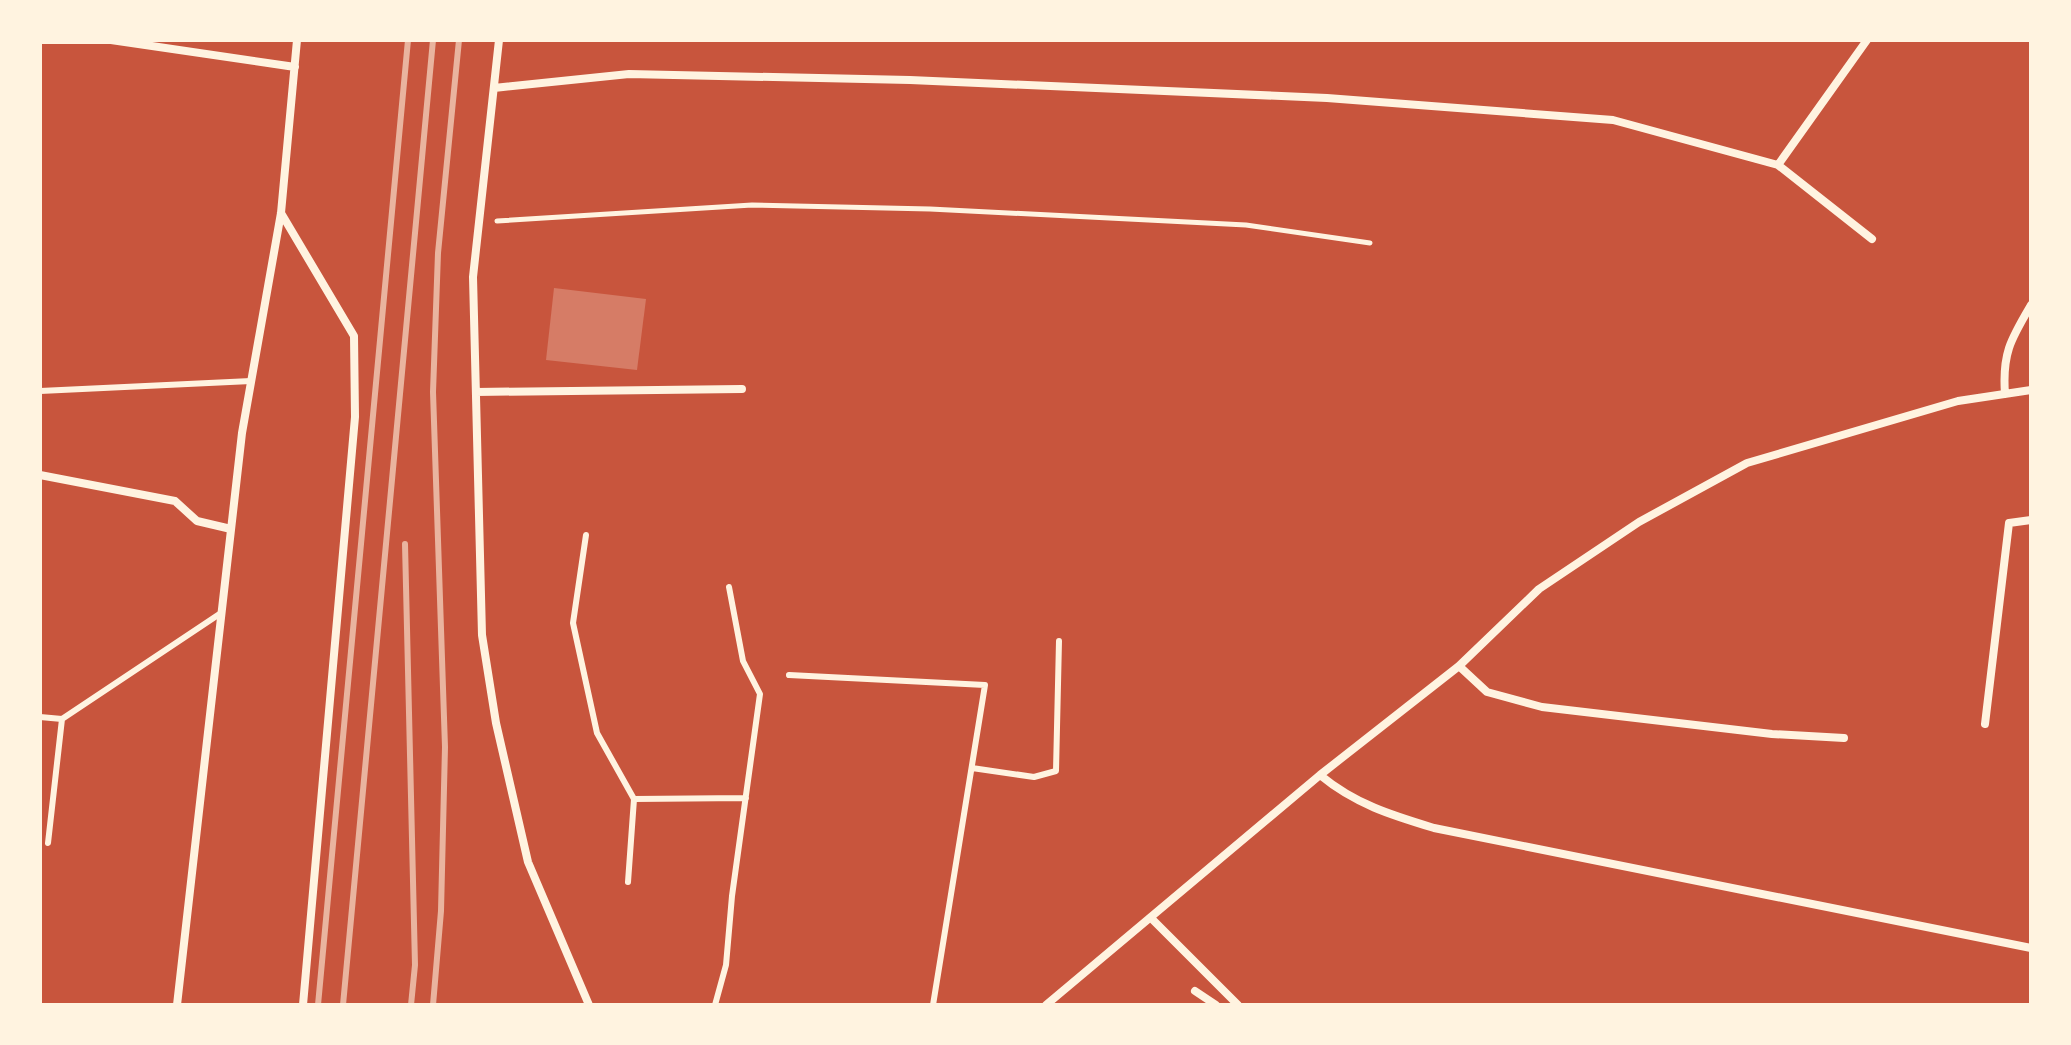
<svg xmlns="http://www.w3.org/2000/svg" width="2071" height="1045" viewBox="0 0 2071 1045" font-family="'Exo 2',sans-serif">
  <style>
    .building { fill: #d67c66 }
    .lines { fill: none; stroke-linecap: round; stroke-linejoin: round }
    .path { stroke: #fff3e0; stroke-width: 5 }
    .service { stroke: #fff3e0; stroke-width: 6 }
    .minor { stroke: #fff3e0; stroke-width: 8 }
    .rail { stroke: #e9b49f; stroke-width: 6 }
  </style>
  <rect width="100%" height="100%" fill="#c8553d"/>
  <path class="building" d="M 554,288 L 646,299 L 637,370 L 546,360 Z"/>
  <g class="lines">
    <path class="path" d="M 497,221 L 752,205 L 930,209 L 1246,225 L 1370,243"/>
    <path class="service" d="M 40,391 L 251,381
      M 586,535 L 573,623 L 597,733 L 634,799 L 746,798
      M 789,675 L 985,685 L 933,1005
      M 40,717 L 62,719 L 221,613
      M 972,768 L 1034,777 L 1056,771 L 1059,641
      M 48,843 L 62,719
      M 628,882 L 634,799
      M 715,1005 L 726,965 L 732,896 L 760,694 L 743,661 L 729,587"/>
    <path class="minor" d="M 40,40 L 111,40 L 295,67
      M 499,40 L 473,277 L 482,635 L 496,723 L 528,862 L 589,1005
      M 494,88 L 629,74 L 910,80 L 1327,98 L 1613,120 L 1778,165 L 1872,239
      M 1778,165 L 1867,40
      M 281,213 L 354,336 L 355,417 L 303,1005
      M 476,392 L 742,389
      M 2005,394 C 2002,353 2011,339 2031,305
      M 40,475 L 175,501 L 197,521 L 231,529
      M 1459,666 L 1487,692 L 1542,707 L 1772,734 L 1844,738
      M 1985,724 L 2009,523 L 2031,520
      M 1320,775 C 1355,804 1391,815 1434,828 L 2031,948
      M 1152,919 L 1238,1005
      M 1195,991 L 1216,1005
      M 177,1005 L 242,433 L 281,213 L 297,40
      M 1046,1005 L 1320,775 L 1459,666 L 1539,589 L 1639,522 L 1747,463 L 1958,401 L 2031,390"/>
    <path class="rail" d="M 405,544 L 415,965 L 411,1005
      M 318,1005 L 408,40
      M 343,1005 L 433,40
      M 433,1005 L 441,911 L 445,747 L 433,392 L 438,253 L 459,40"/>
  </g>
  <rect width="2071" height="1045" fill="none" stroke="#fff3e0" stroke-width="84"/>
</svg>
